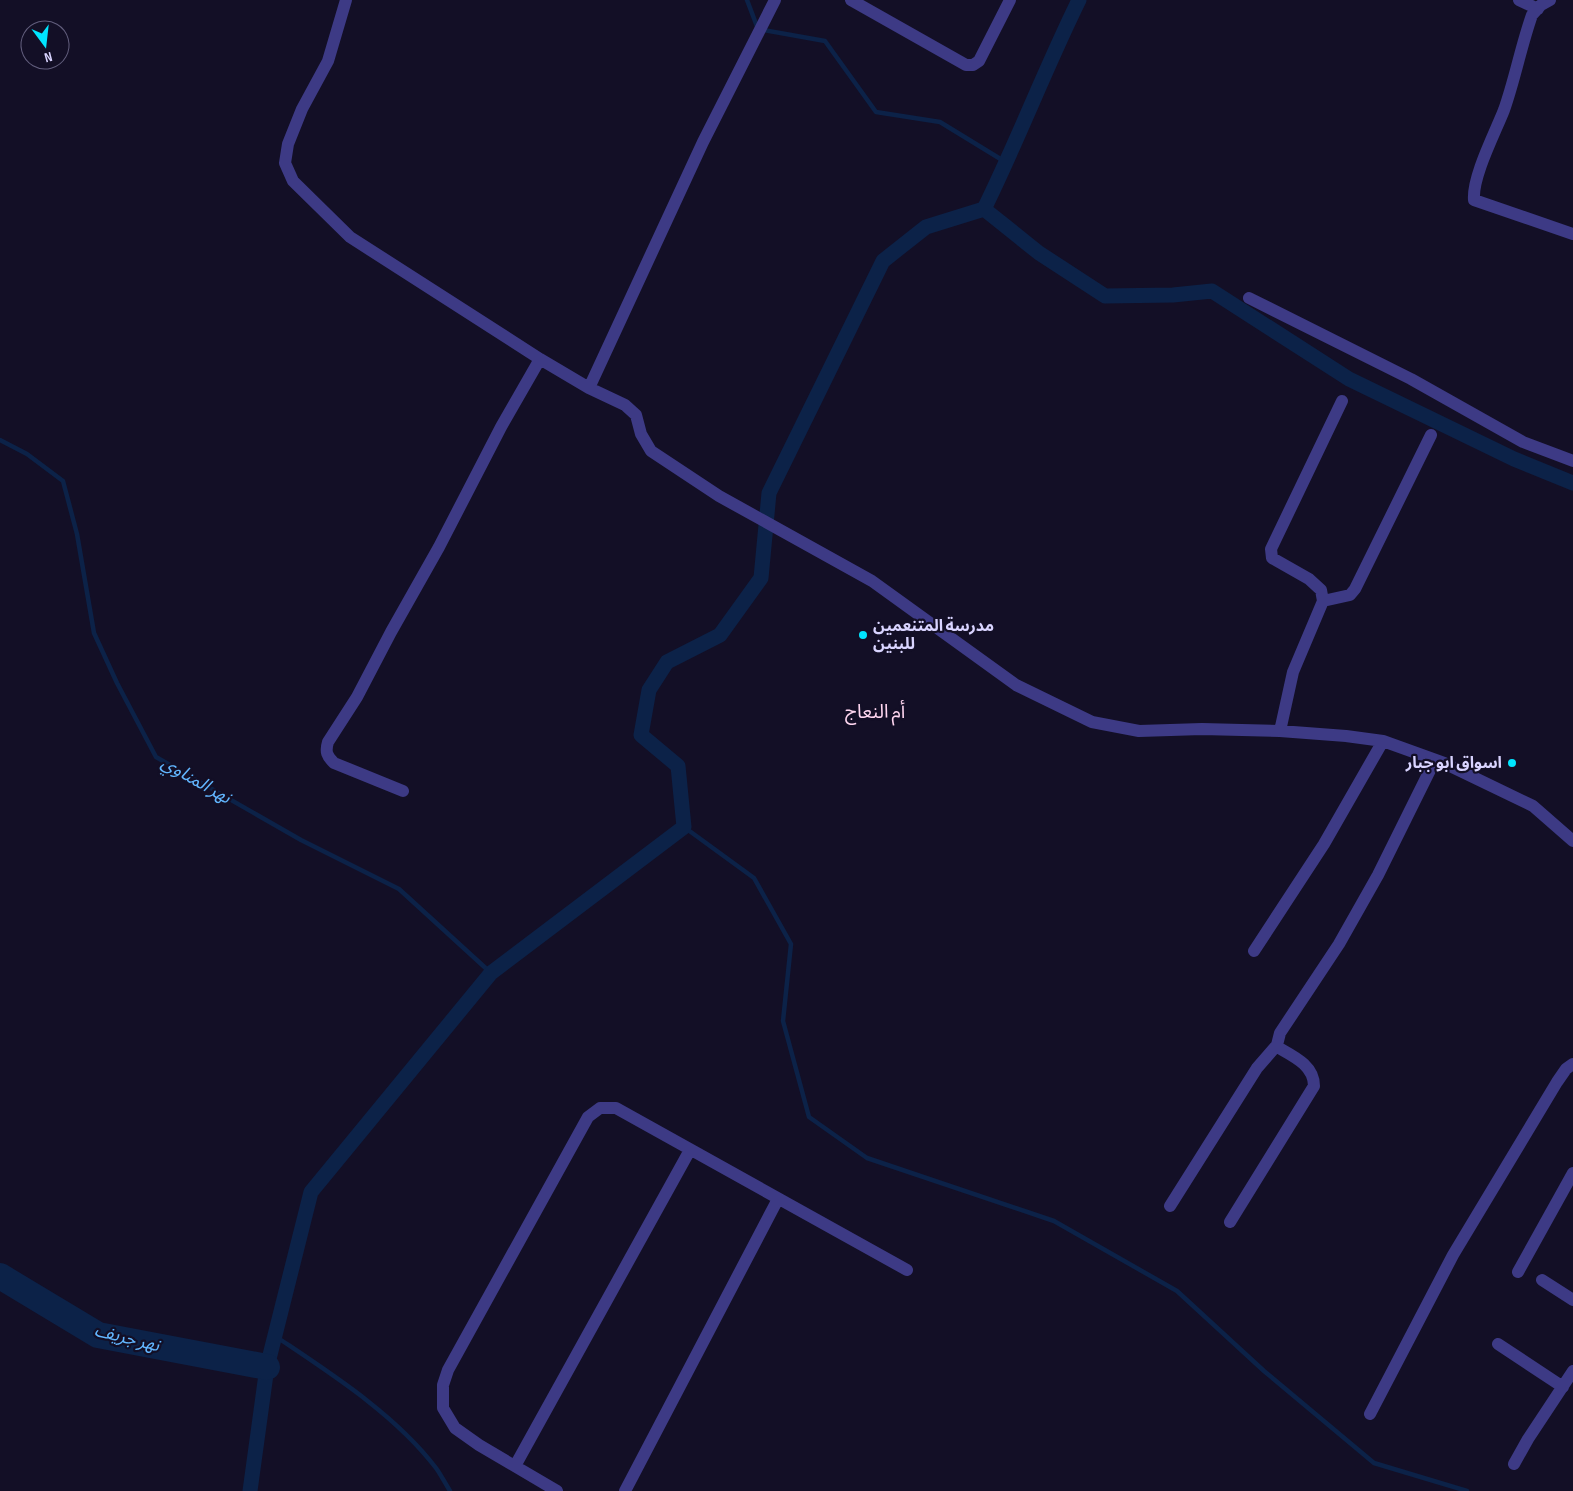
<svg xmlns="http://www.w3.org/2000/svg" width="1573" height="1491" viewBox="0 0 1573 1491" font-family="'Sofia Sans Condensed','Noto Sans Arabic',sans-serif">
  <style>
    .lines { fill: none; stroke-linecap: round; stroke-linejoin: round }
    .stream { stroke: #0c2248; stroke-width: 4.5 }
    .canal { stroke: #0c2248; stroke-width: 15 }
    .river { stroke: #0c2248; stroke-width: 26 }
    .street { stroke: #3d3a85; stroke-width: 12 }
    .poi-dot { fill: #00e5ff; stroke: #130f26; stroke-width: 2 }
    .labels { text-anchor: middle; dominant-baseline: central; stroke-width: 4.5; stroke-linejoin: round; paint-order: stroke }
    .poi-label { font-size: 16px; font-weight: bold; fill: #d9d4ff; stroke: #130f26; text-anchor: start }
    .water-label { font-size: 18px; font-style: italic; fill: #62b6ff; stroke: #130f26 }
    .quarter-label { font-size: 19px; fill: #ffd6f0; stroke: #130f26 }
  </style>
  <rect width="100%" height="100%" fill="#130f26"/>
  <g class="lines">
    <path class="stream" d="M 747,0 L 758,29 L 825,41 L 876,112 L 940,122 L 1007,163
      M 0,440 L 27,454 L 63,481 L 77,534 L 94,633 L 117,683 L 156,757 L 301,840 L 399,889 L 491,973
      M 684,827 L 754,878 L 791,944 L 783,1021 L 809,1117 L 867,1158 L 1054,1221 L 1177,1291 L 1264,1371 L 1374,1463 L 1467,1491
      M 275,1336 C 330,1373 395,1414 436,1468 C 441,1475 445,1483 450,1491"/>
    <path class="canal" d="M 984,209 L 1039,253 L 1105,296 L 1173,295 L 1212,291 L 1349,379 L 1514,459 L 1573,483
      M 250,1491 L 267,1367 L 311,1192 L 491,973 L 684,827 L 678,766 L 641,735 L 649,690 L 667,662 L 720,635 L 761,578 L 769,493 L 883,261 L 926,227 L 984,209 C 1018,140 1045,69 1079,0"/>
    <path class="river" d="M 0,1276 L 98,1335 L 267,1367"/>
    <path class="street" d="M 346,0 L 328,61 L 302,109 L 288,144 L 285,163 L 293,181 L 350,237 L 540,359 L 589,388 L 625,405 L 636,415 L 641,434 L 651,451 L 719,496 L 872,581 L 1016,685 L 1092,722 L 1139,731 L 1202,729 L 1280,731 L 1346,736 L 1383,741 L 1444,763 L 1533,806 L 1573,841
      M 851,0 L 966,65 L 973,65 L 979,61 L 1010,0
      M 1519,0 L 1538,9
      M 1550,0 L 1541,5 L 1532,15 C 1521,46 1515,79 1504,110 C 1495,133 1472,177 1474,200 L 1573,234
      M 1249,298 L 1411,379 L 1523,442 L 1573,461
      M 589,388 L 703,142 L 775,0
      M 1323,601 L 1350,595 L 1355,589 L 1431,435
      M 1280,731 L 1293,672 L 1323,601 L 1321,590 L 1309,579 L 1272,558 L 1271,549 L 1342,401
      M 403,791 L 334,763 C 327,756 325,752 328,742 L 357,697 L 391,632 L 439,547 L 501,427 L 540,359
      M 1254,951 L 1324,844 L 1383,741
      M 1170,1206 L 1257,1068 L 1277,1045
      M 1230,1222 L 1314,1086 C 1314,1066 1295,1057 1279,1048 L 1277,1045 L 1280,1033 L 1339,944 L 1378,875 L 1435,760
      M 1518,1272 L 1573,1173
      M 1542,1280 L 1573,1300
      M 1498,1344 L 1563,1387
      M 1370,1414 L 1453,1255 L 1557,1082 L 1566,1069 L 1573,1064
      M 1514,1464 L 1528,1439 L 1573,1371
      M 515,1466 L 690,1150
      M 557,1491 L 479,1445 L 455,1428 L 443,1408 L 443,1385 L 448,1370 L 588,1117 L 600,1108 L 616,1108 L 907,1270
      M 625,1491 L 778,1199"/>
  </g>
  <g class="poi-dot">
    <circle cx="863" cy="635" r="5"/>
    <circle cx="1512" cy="763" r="5"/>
  </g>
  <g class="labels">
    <g class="poi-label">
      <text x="873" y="626">مدرسة المتنعمين<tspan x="873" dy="18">للبنين</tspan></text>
      <text x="1502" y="763" text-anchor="end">اسواق ابو جبار</text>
    </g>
    <g class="water-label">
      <text transform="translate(196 780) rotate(30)">نهر المناوي</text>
      <text transform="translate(127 1338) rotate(14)">نهر جريف</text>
    </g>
    <g class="quarter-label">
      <text x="875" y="712">أم النعاج</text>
    </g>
  </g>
  <g transform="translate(45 45) rotate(165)"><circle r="24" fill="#130f26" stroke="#625e7d"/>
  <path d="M0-4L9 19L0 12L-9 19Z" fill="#00e5ff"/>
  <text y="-8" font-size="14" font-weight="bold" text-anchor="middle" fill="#d9d4ff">N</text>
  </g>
</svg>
